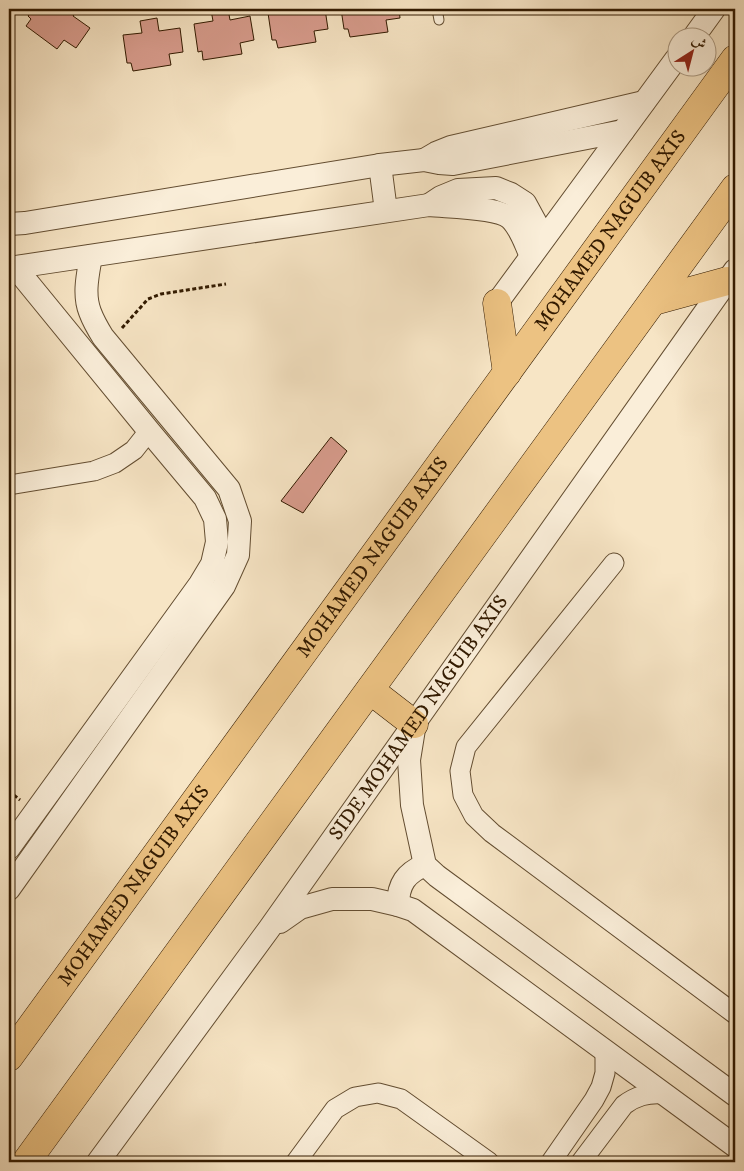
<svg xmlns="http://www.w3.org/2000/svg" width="744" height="1171" viewBox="0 0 744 1171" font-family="'IM FELL DW Pica',Amiri,serif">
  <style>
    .building { fill: #d89c8d; stroke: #321a00 }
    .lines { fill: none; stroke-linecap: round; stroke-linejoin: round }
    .service-casing { stroke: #634d31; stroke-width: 11 }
    .minor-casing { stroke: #634d31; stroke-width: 21 }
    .tertiary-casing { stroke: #634d31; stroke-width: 24 }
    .primary-casing { stroke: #321a00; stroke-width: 29 }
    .path { stroke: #321a00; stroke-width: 3; stroke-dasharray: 4 2.5; stroke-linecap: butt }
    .service { stroke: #faeed9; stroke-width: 9 }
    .minor { stroke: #faeed9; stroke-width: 19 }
    .tertiary { stroke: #faeed9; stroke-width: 22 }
    .primary { stroke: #ecc282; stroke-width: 28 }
    .labels { text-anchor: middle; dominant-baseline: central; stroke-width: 5; stroke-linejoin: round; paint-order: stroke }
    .street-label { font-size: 20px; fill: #321a00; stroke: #faeed9 }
  </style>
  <rect width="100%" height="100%" fill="#f7e5c5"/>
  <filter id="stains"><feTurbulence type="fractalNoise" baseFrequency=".004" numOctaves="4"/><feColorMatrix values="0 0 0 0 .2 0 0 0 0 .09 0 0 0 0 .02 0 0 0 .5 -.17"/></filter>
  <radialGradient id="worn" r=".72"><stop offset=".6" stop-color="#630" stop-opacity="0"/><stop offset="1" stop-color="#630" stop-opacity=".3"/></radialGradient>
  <path class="building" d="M 33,9 L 78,9 L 73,16 L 90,28 L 76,48 L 64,40 L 57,49 L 26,26 L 31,19 L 28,16 Z
    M 218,9 L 228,9 L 230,20 L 250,16 L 254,40 L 240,43 L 242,54 L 203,60 L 202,51 L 198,52 L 194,24 L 213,21 L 211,10 Z
    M 287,9 L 325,9 L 328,29 L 314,31 L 316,42 L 278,48 L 276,40 L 272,40 L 268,13 L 287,10 Z
    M 341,9 L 399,9 L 400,18 L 386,20 L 388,32 L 350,37 L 348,29 L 344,29 Z
    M 157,18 L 159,31 L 180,28 L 183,52 L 169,54 L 171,65 L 133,71 L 131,63 L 127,63 L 123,35 L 142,33 L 140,21 Z
    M 331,437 L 347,451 L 303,513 L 281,501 Z"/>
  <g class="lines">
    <defs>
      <path id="service" d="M 437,9 L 439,20"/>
      <path id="minor" d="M 9,485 L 94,471 L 115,463 L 134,450 L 149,431
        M 614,563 L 466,747 L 460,771 L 463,795 L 474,816 L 492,833 L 735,1014
        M 296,1162 L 335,1109 L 355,1097 L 378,1093 L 401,1099 L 489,1162
        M 551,1162 L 594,1100 L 601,1087 L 605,1073 L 605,1051
        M 581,1162 L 624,1105 C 636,1096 647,1093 663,1094"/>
      <g id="tertiary">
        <path d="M 693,38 L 714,9"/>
        <path d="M 424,160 L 436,153 L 451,147 L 644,102"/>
        <path d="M 380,165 L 386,211"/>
        <path d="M 429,205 L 441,197 L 458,190 L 496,188 L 511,194 L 525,203 L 544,238"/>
        <path d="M 9,224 L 25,223 L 380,165 L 424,160 L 439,163 L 453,164 L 623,131"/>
        <path d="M 9,268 L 429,205 C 448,207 497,207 510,218 C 521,228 525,244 531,256"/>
        <path d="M 497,303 L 676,59"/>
        <path d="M 414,729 L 409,760 L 412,805 L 425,865 L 437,876 L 735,1095"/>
        <path d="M 9,848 L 200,584 L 212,564 L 217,542 L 215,519 L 205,498 L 149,431 L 15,267"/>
        <path d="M 9,889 L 224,586 L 238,555 L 240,521 L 229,489 L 103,337 C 98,329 93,320 90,312 C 83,294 88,274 91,256"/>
        <path d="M 398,905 C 398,884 406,873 425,865"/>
        <path d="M 280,922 L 300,908 L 332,899 L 372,899 L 398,905 L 413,910 L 735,1146"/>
        <path id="s1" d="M 98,1162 L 269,929 L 735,270"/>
      </g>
      <g id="primary">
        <path d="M 654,301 L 727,281"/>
        <path d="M 497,303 L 507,373"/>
        <path d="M 370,690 L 414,724"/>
        <path id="s2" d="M 9,1057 L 735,59"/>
        <path d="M 26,1162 L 735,188"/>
      </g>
    </defs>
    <use href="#service" class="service-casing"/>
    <use href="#minor" class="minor-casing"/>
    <use href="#tertiary" class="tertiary-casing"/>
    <use href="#primary" class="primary-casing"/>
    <path class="path" d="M 122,328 L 148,299 L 161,294 L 226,284
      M 9,791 L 20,800"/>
    <use href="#service" class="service"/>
    <use href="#minor" class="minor"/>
    <use href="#tertiary" class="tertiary"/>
    <use href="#primary" class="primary"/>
  </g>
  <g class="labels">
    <g class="street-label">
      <text stroke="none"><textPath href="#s2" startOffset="1022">MOHAMED NAGUIB AXIS</textPath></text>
      <text stroke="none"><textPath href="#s2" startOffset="618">MOHAMED NAGUIB AXIS</textPath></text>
      <text stroke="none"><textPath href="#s1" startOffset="548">SIDE MOHAMED NAGUIB AXIS</textPath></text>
      <text stroke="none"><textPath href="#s2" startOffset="212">MOHAMED NAGUIB AXIS</textPath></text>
    </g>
  </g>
  <rect width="744" height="1171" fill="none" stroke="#f7e5c5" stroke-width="30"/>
  <rect x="10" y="10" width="724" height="1151" fill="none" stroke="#321a00" stroke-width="2.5"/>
  <rect x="15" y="15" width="714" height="1141" fill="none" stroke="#321a00"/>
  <g transform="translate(692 52) rotate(36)"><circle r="24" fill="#faeed9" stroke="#aa9982"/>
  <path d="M0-4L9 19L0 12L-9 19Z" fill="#8f2418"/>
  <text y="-8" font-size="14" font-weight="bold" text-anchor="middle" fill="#321a00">ش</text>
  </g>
  <rect width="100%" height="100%" filter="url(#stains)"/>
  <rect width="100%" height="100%" fill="url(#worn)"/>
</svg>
